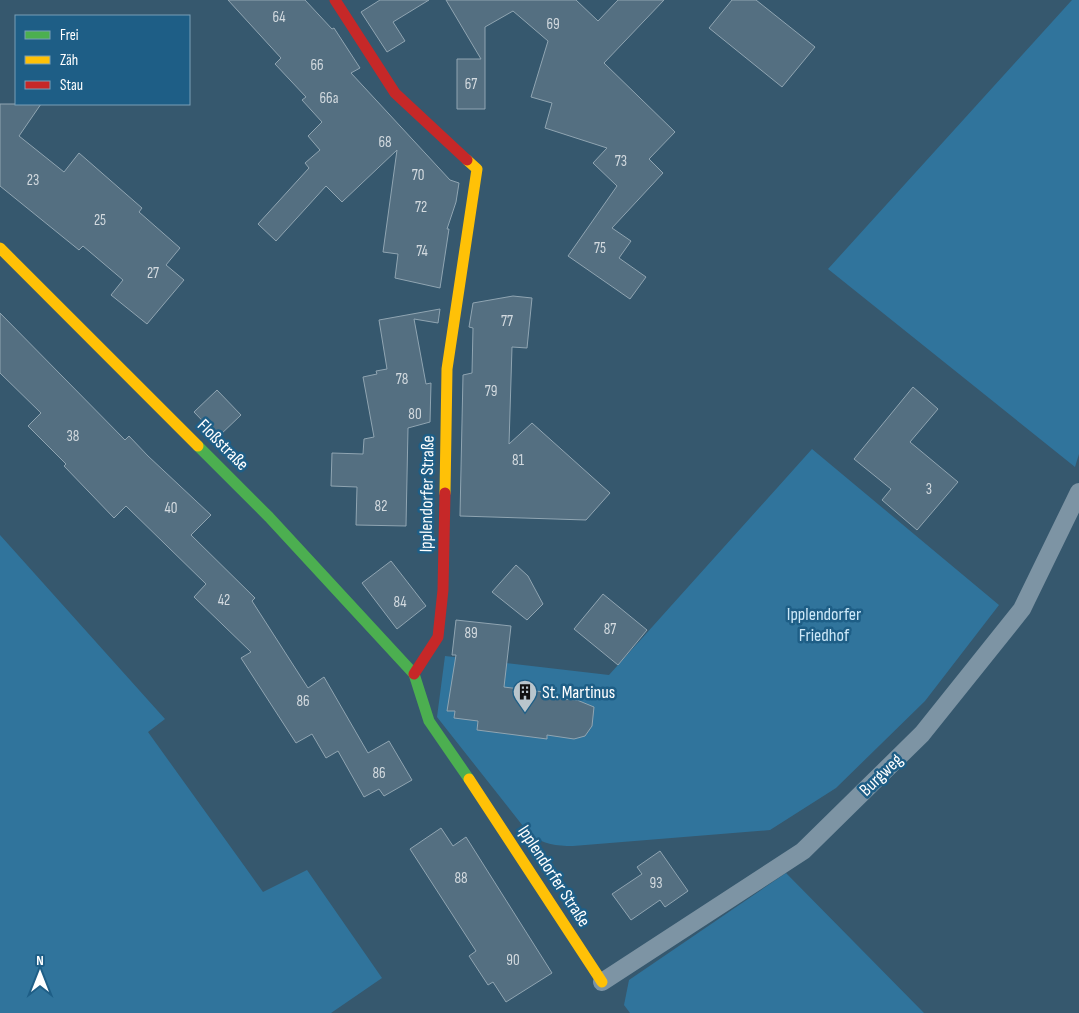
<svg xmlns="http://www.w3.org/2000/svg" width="1079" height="1013" viewBox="0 0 1079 1013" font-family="'Sofia Sans Condensed',sans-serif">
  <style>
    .green { fill: #30749c }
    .building { fill: #546f81; stroke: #90a5b2 }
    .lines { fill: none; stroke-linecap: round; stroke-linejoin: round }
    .lane { stroke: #7d94a4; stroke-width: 18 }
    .fast { stroke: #4caf50; stroke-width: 11 }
    .slow { stroke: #ffc107; stroke-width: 11 }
    .jam { stroke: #c62828; stroke-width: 11 }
    .labels { text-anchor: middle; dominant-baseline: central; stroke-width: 5; stroke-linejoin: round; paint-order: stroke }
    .number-label { font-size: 15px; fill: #d4dbe0 }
    .street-label { font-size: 18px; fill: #fff; stroke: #1e5e86 }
    .park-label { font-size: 18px; fill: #cce8f8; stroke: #1e5e86 }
    .poi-label { font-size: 18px; fill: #fff; stroke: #1e5e86; text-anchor: start }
  </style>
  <rect width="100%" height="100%" fill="#36586e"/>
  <path class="green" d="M 1072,0 L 1079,0 L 1079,454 L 1075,467 L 828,269 Z
    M 812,449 L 999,605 L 925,701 L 836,788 L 770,830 L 573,846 C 556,846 544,844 530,835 L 437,717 L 445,656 L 609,675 Z
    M 0,535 L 165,719 L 148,732 L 263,892 L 307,870 L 382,978 L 331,1013 L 0,1013 Z
    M 786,873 L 924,1013 L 630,1013 L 624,1005 L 629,980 Z"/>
  <path class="building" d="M 228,0 L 305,0 L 332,29 L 334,28 L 360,68 L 351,73 L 450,180 L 459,183 L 456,202 L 447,229 L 449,229 L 440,288 L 395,278 L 398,254 L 383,252 L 397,150 L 342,202 L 326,186 L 276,241 L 258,224 L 309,168 L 305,163 L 320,150 L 308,136 L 322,122 L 302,100 L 306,97 L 275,64 L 281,58 Z
    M 380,0 L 429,0 L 393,22 L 405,41 L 387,52 L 361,12 Z
    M 446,0 L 576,0 L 598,21 L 618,0 L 664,0 L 604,63 L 675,132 L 649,159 L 663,173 L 612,228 L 631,241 L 619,258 L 646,277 L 630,299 L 568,256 L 617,186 L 593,163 L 607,148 L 545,128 L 552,103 L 531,97 L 548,41 L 513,11 L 485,27 L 485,109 L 457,109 L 457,59 L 481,59 Z
    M 732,0 L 756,0 L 815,47 L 782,87 L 709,28 Z
    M 0,104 L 41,104 L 19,136 L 64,172 L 79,153 L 142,208 L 139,212 L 180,248 L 166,265 L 184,280 L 147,324 L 111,295 L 123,280 L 83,246 L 79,250 L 0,186 Z
    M 513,296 L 532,298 L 527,348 L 512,347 L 509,444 L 532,423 L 610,493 L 586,520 L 460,516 L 463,375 L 472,373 L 473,328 L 469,327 L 473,303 Z
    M 440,309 L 438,323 L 414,319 L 426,384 L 431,383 L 430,422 L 408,428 L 406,526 L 356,525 L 357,487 L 331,486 L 332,453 L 363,454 L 364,439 L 374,437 L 363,377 L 377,374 L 376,371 L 387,369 L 379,320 Z
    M 0,313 L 125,440 L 129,436 L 148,456 L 211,515 L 191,535 L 255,598 L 252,601 L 308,688 L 324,677 L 368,753 L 389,741 L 412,780 L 384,796 L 379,789 L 364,797 L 338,751 L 326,758 L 312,734 L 296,743 L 241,658 L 251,652 L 194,597 L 206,584 L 126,506 L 114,518 L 64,466 L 66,464 L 28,426 L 41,413 L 0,373 Z
    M 913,387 L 938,409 L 910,442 L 958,482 L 917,530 L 882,500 L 891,489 L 854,459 Z
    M 217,390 L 241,415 L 218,437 L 194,412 Z
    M 391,561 L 426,606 L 397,629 L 362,583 Z
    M 516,565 L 528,576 L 543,604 L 527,620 L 492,592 Z
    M 603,594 L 647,630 L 618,665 L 574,629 Z
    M 456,620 L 511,626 L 504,687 L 552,693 L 552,698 L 577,700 L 594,707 L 592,726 L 585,736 L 574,739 L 547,735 L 547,739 L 477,730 L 478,721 L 454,718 L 455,711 L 447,711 L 456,655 L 452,655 Z
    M 441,828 L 453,846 L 466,837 L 552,973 L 506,1002 L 493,982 L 488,985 L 469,956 L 476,951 L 410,849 Z
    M 660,851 L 688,891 L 665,907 L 660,900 L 631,920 L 612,894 L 642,874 L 637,867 Z"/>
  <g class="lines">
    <path class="lane" d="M 602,982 L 803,851 L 922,734 L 1022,609 L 1079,492"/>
    <path class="fast" d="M 198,446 L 269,517 L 414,674 L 429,721 L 469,779"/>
    <path class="slow" d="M 0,248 L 198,446
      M 445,493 L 447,369 L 477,169 L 467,160
      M 469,779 L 602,982"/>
    <path class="jam" d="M 335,0 L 395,93 L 467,160
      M 414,674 L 438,637 L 443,590 L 445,493"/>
  </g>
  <defs>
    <symbol id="building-pin" viewBox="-11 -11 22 30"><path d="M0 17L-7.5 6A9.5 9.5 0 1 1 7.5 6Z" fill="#b9c5cc" stroke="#1e5e86"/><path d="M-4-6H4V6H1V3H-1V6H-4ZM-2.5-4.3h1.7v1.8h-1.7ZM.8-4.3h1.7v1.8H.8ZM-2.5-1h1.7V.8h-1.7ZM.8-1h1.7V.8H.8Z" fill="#111"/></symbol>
  </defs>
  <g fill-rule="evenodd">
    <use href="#building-pin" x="511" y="678" width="28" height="38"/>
  </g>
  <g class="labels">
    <g class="number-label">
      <text x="279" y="17">64</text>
      <text x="553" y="24">69</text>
      <text x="317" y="65">66</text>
      <text x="471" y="84">67</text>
      <text x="329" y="98">66a</text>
      <text x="385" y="142">68</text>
      <text x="621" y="161">73</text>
      <text x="418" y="175">70</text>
      <text x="33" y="180">23</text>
      <text x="421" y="207">72</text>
      <text x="100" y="220">25</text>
      <text x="600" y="248">75</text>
      <text x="422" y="251">74</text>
      <text x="153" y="273">27</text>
      <text x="507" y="321">77</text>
      <text x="402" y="379">78</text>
      <text x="491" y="391">79</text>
      <text x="415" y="414">80</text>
      <text x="73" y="436">38</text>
      <text x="518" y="460">81</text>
      <text x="929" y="489">3</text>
      <text x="381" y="506">82</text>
      <text x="171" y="508">40</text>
      <text x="224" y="600">42</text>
      <text x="400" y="602">84</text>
      <text x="610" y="629">87</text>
      <text x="471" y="633">89</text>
      <text x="303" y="701">86</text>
      <text x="379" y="773">86</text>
      <text x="461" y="878">88</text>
      <text x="656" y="883">93</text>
      <text x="513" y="960">90</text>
    </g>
    <g class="street-label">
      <text transform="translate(223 445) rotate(45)">Floßstraße</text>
      <text transform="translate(427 494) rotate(-89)">Ipplendorfer Straße</text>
      <text transform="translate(881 775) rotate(-44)">Burgweg</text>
      <text transform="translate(554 876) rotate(57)">Ipplendorfer Straße</text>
    </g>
    <g class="park-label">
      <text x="824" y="614">Ipplendorfer<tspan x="824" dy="21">Friedhof</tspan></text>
    </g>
    <g class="poi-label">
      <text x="542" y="692">St. Martinus</text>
    </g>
  </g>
  <rect x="15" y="15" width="175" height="90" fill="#1e5e86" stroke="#789eb6"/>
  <rect x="25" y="31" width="25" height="8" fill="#4caf50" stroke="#789eb6"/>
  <text x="60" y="40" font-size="15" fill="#ffffff">Frei</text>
  <rect x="25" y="56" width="25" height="8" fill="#ffc107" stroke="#789eb6"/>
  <text x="60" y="65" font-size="15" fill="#ffffff">Zäh</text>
  <rect x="25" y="81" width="25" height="8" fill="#c62828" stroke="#789eb6"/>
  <text x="60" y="90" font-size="15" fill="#ffffff">Stau</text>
  <g transform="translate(40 973)" stroke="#1e5e86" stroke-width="4" paint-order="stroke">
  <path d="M0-4L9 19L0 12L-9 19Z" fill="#ffffff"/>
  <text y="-8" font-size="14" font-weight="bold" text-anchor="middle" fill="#ffffff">N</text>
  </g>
</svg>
